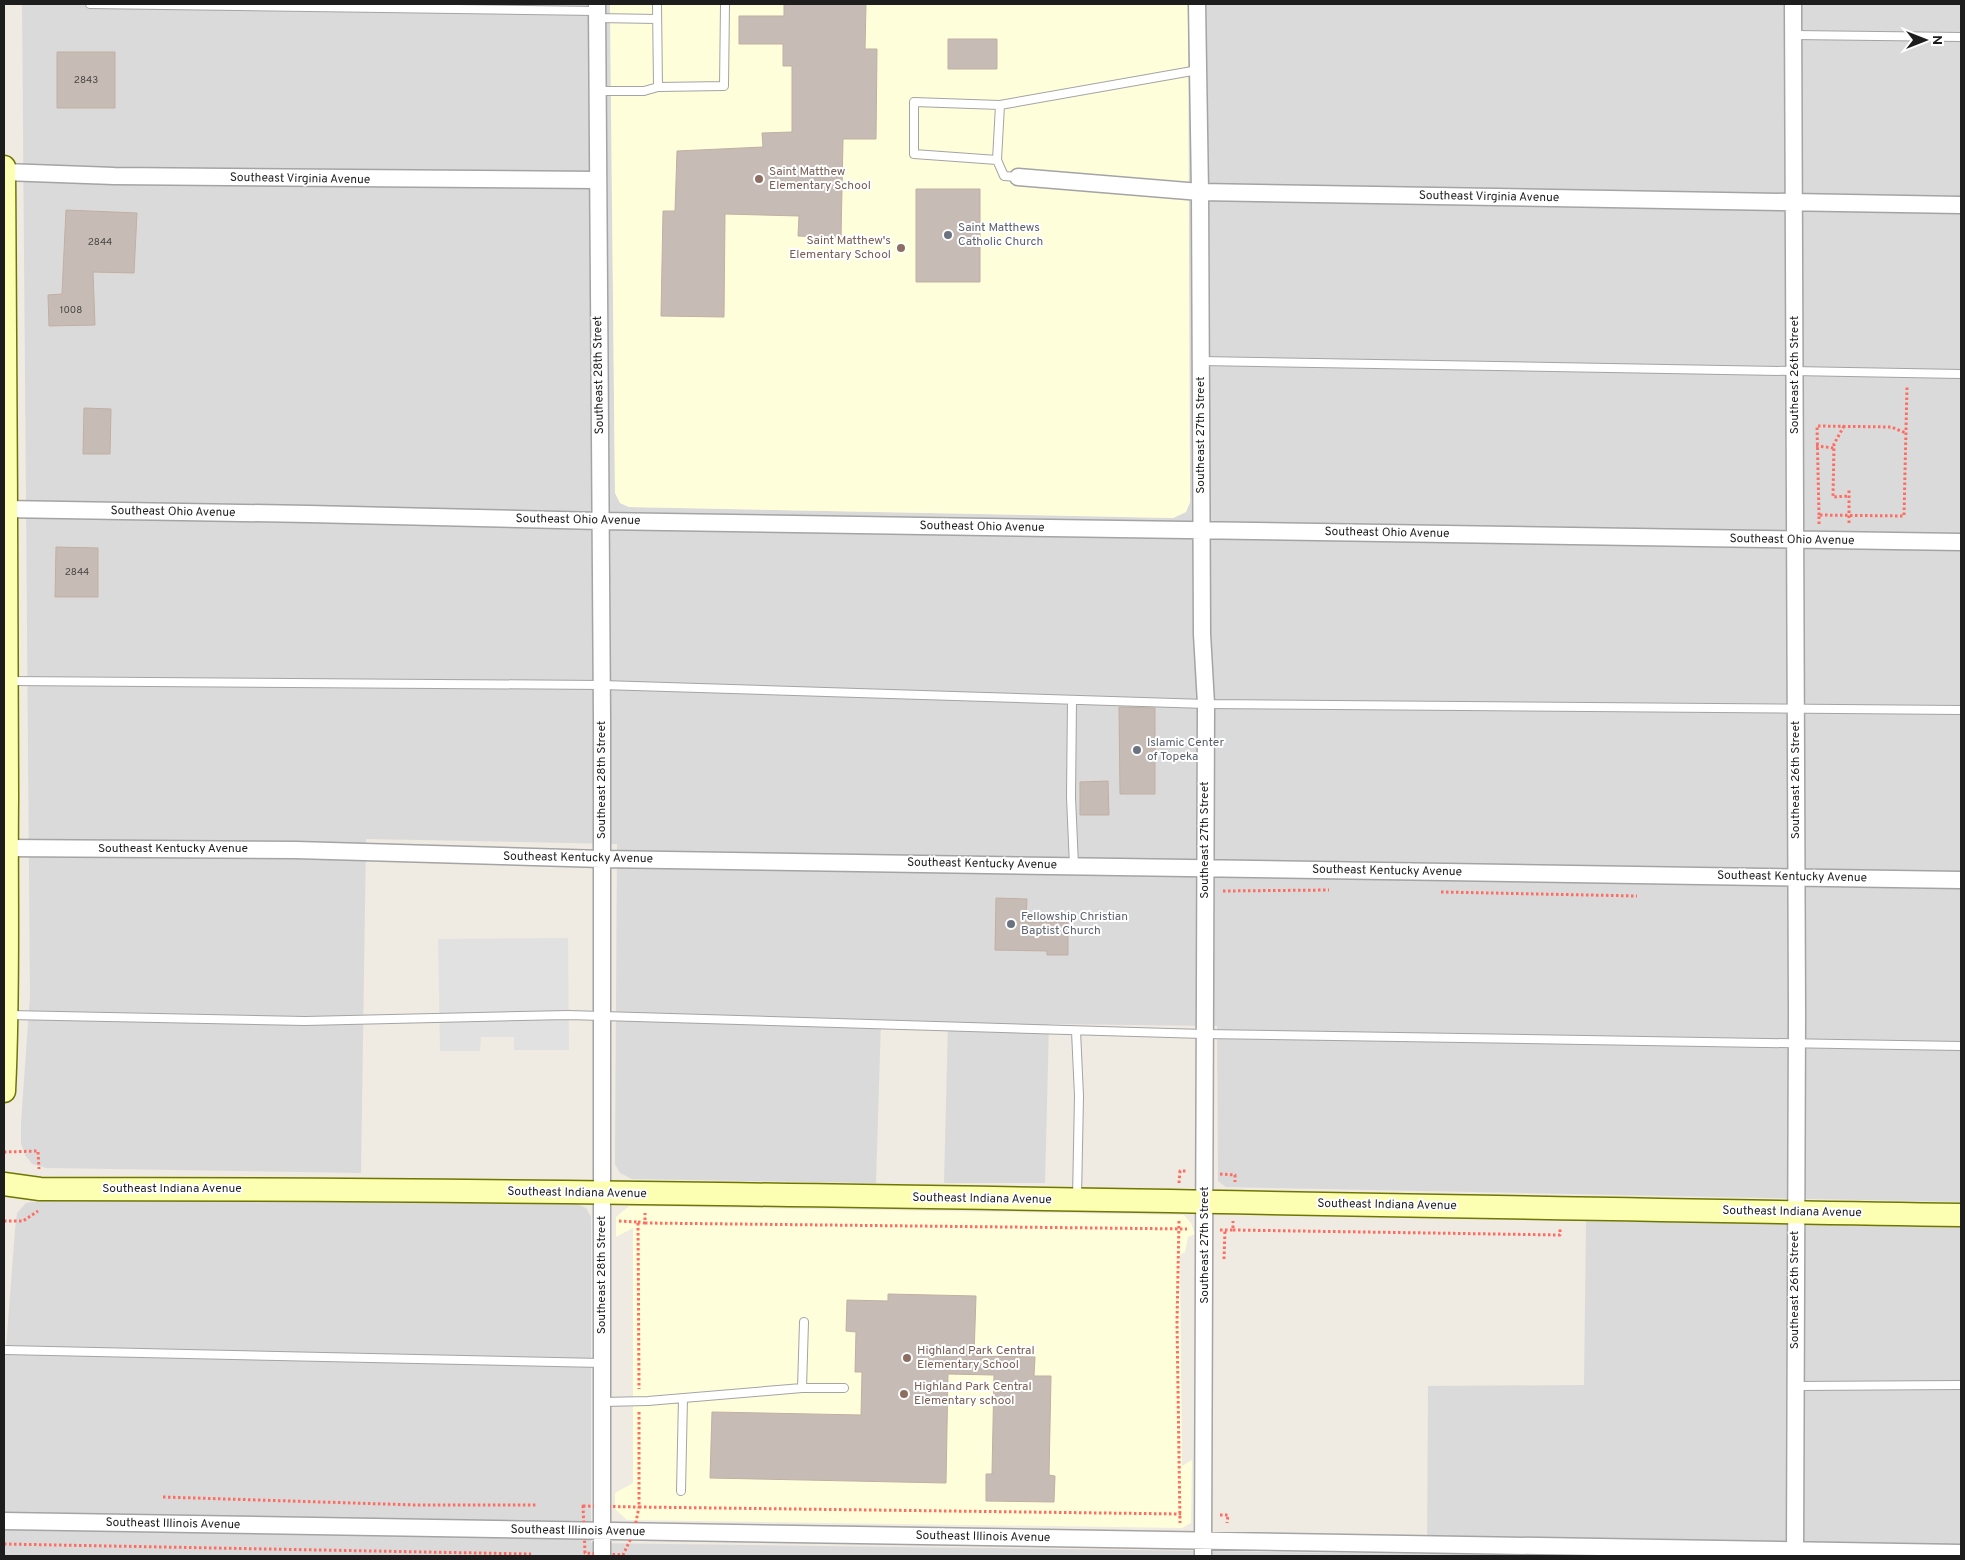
<svg xmlns="http://www.w3.org/2000/svg" width="1965" height="1560" viewBox="0 0 1965 1560" font-family="Overpass,sans-serif">
  <style>
    .residential { fill: #dbdada }
    .education { fill: #fffeda }
    .parking { fill: #e1e1e1 }
    .building { fill: #c7bcb5; stroke: #c1afa3 }
    .lines { fill: none; stroke-linecap: round; stroke-linejoin: round }
    .lane-casing { stroke: #a4a4a4; stroke-width: 10 }
    .street-casing { stroke: #a4a4a4; stroke-width: 19 }
    .secondary-casing { stroke: #6f7700; stroke-width: 25 }
    .path { stroke: #ff6d62; stroke-width: 3; stroke-dasharray: 2.5 2.5; stroke-linecap: butt }
    .lane { stroke: #fff; stroke-width: 8 }
    .street { stroke: #fff; stroke-width: 16 }
    .secondary { stroke: #fcfeb1; stroke-width: 22 }
    .education-dot { fill: #8d6e63; stroke: #fff; stroke-width: 2 }
    .worship-dot { fill: #6b7280; stroke: #fff; stroke-width: 2 }
    .labels { text-anchor: middle; dominant-baseline: central; stroke-width: 4; stroke-linejoin: round; paint-order: stroke }
    .number-label { font-size: 10px; fill: #484543 }
    .education-label { font-size: 12px; fill: #785e54; stroke: #fff; text-anchor: start }
    .street-label { font-size: 12px; fill: #1d1d1d; stroke: #fff }
    .worship-label { font-size: 12px; fill: #5b616d; stroke: #fff; text-anchor: start }
  </style>
  <rect width="100%" height="100%" fill="#efeae2"/>
  <path class="residential" d="M 22,4 L 610,4 L 615,492 L 620,503 L 629,507 L 1173,518 L 1186,512 L 1190,502 L 1188,4 L 1961,4 L 1961,1202 L 1226,1187 L 1218,1181 L 1217,1026 L 1049,1024 L 1045,1183 L 944,1183 L 948,1022 L 881,1020 L 876,1183 L 632,1179 L 620,1173 L 615,1164 L 617,844 L 366,839 L 361,1173 L 46,1168 L 32,1164 L 25,1155 L 21,1143 L 21,1123 L 30,995 Z
    M 53,1199 L 575,1203 L 586,1208 L 591,1217 L 591,1543 L 1427,1554 L 1428,1386 L 1584,1385 L 1586,1221 L 1961,1227 L 1961,1556 L 4,1556 L 4,1373 L 15,1230 L 17,1213 L 26,1203 Z"/>
  <path class="education" d="M 610,4 L 1188,4 L 1190,502 L 1186,512 L 1173,518 L 629,507 L 620,503 L 615,493 Z
    M 629,1206 L 1184,1215 L 1191,1223 L 1195,1234 L 1188,1237 L 1185,1252 L 1180,1255 L 1182,1466 L 1192,1460 L 1191,1523 L 1182,1528 L 627,1520 L 615,1509 L 615,1493 L 633,1483 L 633,1228 L 616,1237 L 616,1217 Z"/>
  <path class="parking" d="M 568,938 L 569,1050 L 514,1050 L 514,1037 L 481,1037 L 480,1051 L 440,1051 L 438,939 Z"/>
  <path class="building" d="M 784,4 L 866,4 L 865,49 L 877,49 L 876,139 L 843,139 L 841,238 L 798,236 L 799,216 L 725,214 L 724,317 L 661,316 L 663,211 L 675,211 L 677,151 L 763,147 L 762,133 L 792,132 L 792,66 L 783,66 L 783,44 L 739,44 L 739,16 L 784,16 Z
    M 948,39 L 997,39 L 997,69 L 948,69 Z
    M 57,52 L 115,52 L 115,108 L 57,108 Z
    M 916,189 L 980,189 L 980,282 L 916,282 Z
    M 66,210 L 137,213 L 134,273 L 93,272 L 95,325 L 49,326 L 48,295 L 62,294 Z
    M 84,408 L 111,409 L 110,454 L 83,454 Z
    M 56,547 L 98,548 L 98,597 L 55,597 Z
    M 1119,707 L 1155,708 L 1155,794 L 1120,794 Z
    M 1108,781 L 1109,815 L 1080,815 L 1080,782 Z
    M 996,898 L 1027,899 L 1026,922 L 1068,922 L 1068,955 L 1047,955 L 1047,951 L 995,950 Z
    M 888,1294 L 976,1296 L 974,1356 L 1035,1357 L 1034,1376 L 1051,1376 L 1049,1475 L 1055,1476 L 1054,1502 L 986,1501 L 986,1474 L 992,1474 L 994,1375 L 948,1374 L 946,1483 L 710,1478 L 712,1412 L 861,1415 L 862,1372 L 855,1372 L 856,1332 L 846,1331 L 847,1300 L 888,1301 Z"/>
  <g class="lines">
    <defs>
      <path id="lane" d="M 90,4 L 597,11
        M 657,4 L 658,87
        M 597,18 L 657,19
        M 1794,35 L 1961,37
        M 597,91 L 644,91 L 658,87 L 724,86 L 725,4
        M 1000,105 L 997,160 L 914,154 L 914,102 L 1000,105 L 1198,70
        M 997,160 L 1004,176 L 1018,177
        M 1201,361 L 1961,374
        M 9,681 L 602,685 L 1206,704 L 1961,710
        M 1072,700 L 1071,797 L 1074,866
        M 9,1015 L 305,1021 L 568,1015 L 1204,1034 L 1961,1046
        M 1076,1031 L 1079,1096 L 1077,1198
        M 4,1350 L 602,1363
        M 1796,1386 L 1961,1385
        M 802,1388 L 844,1388
        M 602,1402 L 648,1401 L 802,1388 L 804,1322
        M 681,1491 L 683,1398"/>
      <path id="street" d="M 597,4 L 602,719 L 602,1556
        M 1197,4 L 1200,192 L 1202,634 L 1206,704 L 1203,1556
        M 1793,4 L 1797,1014 L 1795,1556
        M 4,172 L 114,176 L 597,180
        M 1018,177 L 1200,192 L 1961,205
        M 4,509 L 309,514 L 600,521 L 1961,542
        M 4,848 L 296,850 L 602,859 L 1961,880
        M 4,1521 L 1961,1553"/>
      <path id="secondary" d="M 4,167 C 5,377 7,588 7,798 C 6,896 9,993 4,1091
        M 4,1184 L 40,1189 C 680,1189 1321,1205 1961,1215"/>
    </defs>
    <use href="#lane" class="lane-casing"/>
    <use href="#street" class="street-casing"/>
    <use href="#secondary" class="secondary-casing"/>
    <path class="path" d="M 1844,426 L 1834,444 L 1833,497 L 1849,496
      M 1816,446 L 1834,448
      M 1819,515 L 1817,426 L 1891,427 L 1906,433
      M 1849,523 L 1849,489
      M 1819,524 L 1819,515 L 1904,516 L 1907,386
      M 1223,891 L 1329,890
      M 1441,892 L 1637,896
      M 4,1152 L 38,1151 L 39,1169
      M 1220,1174 L 1235,1175 L 1235,1182
      M 1179,1183 L 1180,1171 L 1187,1171
      M 4,1221 L 23,1221 L 38,1211
      M 619,1221 L 638,1222 L 639,1389
      M 1179,1221 L 1177,1322 L 1180,1523
      M 638,1222 L 645,1223 L 645,1213
      M 645,1223 L 1187,1229
      M 1220,1230 L 1233,1230 L 1233,1221
      M 1233,1230 L 1560,1235 L 1560,1229
      M 1224,1259 L 1225,1230
      M 639,1412 L 639,1507 L 1181,1514
      M 163,1497 L 416,1505 L 537,1505
      M 583,1506 L 639,1507 L 634,1532 L 623,1555 L 585,1553 Z
      M 1220,1515 L 1228,1515 L 1227,1523
      M 4,1544 L 531,1554"/>
    <use href="#lane" class="lane"/>
    <use href="#street" class="street"/>
    <use href="#secondary" class="secondary"/>
  </g>
  <g class="education-dot">
    <circle cx="759" cy="179" r="5"/>
    <circle cx="901" cy="248" r="5"/>
    <circle cx="907" cy="1358" r="5"/>
    <circle cx="904" cy="1394" r="5"/>
  </g>
  <g class="worship-dot">
    <circle cx="948" cy="235" r="5"/>
    <circle cx="1137" cy="750" r="5"/>
    <circle cx="1011" cy="924" r="5"/>
  </g>
  <g class="labels">
    <g class="number-label">
      <text x="86" y="80">2843</text>
      <text x="100" y="242">2844</text>
      <text x="71" y="310">1008</text>
      <text x="77" y="572">2844</text>
    </g>
    <g class="education-label">
      <text x="769" y="172">Saint Matthew<tspan x="769" dy="14">Elementary School</tspan></text>
      <text x="891" y="241" text-anchor="end">Saint Matthew's<tspan x="891" dy="14">Elementary School</tspan></text>
      <text x="917" y="1351">Highland Park Central<tspan x="917" dy="14">Elementary School</tspan></text>
      <text x="914" y="1387">Highland Park Central<tspan x="914" dy="14">Elementary school</tspan></text>
    </g>
    <g class="street-label">
      <text transform="translate(300 179) rotate(1)">Southeast Virginia Avenue</text>
      <text transform="translate(1489 197) rotate(1)">Southeast Virginia Avenue</text>
      <text transform="translate(599 375) rotate(-91)">Southeast 28th Street</text>
      <text transform="translate(1795 375) rotate(-90)">Southeast 26th Street</text>
      <text transform="translate(1201 435) rotate(-90)">Southeast 27th Street</text>
      <text transform="translate(173 512) rotate(1)">Southeast Ohio Avenue</text>
      <text transform="translate(578 520) rotate(1)">Southeast Ohio Avenue</text>
      <text transform="translate(982 527) rotate(1)">Southeast Ohio Avenue</text>
      <text transform="translate(1387 533) rotate(1)">Southeast Ohio Avenue</text>
      <text transform="translate(1792 540) rotate(1)">Southeast Ohio Avenue</text>
      <text transform="translate(602 780) rotate(-90)">Southeast 28th Street</text>
      <text transform="translate(1796 780) rotate(-90)">Southeast 26th Street</text>
      <text transform="translate(1205 840) rotate(-90)">Southeast 27th Street</text>
      <text x="173" y="849">Southeast Kentucky Avenue</text>
      <text transform="translate(578 858) rotate(1)">Southeast Kentucky Avenue</text>
      <text transform="translate(982 864) rotate(1)">Southeast Kentucky Avenue</text>
      <text transform="translate(1387 871) rotate(1)">Southeast Kentucky Avenue</text>
      <text transform="translate(1792 877) rotate(1)">Southeast Kentucky Avenue</text>
      <text x="172" y="1189">Southeast Indiana Avenue</text>
      <text transform="translate(577 1193) rotate(1)">Southeast Indiana Avenue</text>
      <text transform="translate(982 1199) rotate(1)">Southeast Indiana Avenue</text>
      <text transform="translate(1387 1205) rotate(1)">Southeast Indiana Avenue</text>
      <text transform="translate(1792 1212) rotate(1)">Southeast Indiana Avenue</text>
      <text transform="translate(1205 1245) rotate(-90)">Southeast 27th Street</text>
      <text transform="translate(602 1275) rotate(-90)">Southeast 28th Street</text>
      <text transform="translate(1795 1290) rotate(-90)">Southeast 26th Street</text>
      <text transform="translate(173 1524) rotate(1)">Southeast Illinois Avenue</text>
      <text transform="translate(578 1531) rotate(1)">Southeast Illinois Avenue</text>
      <text transform="translate(983 1537) rotate(1)">Southeast Illinois Avenue</text>
    </g>
    <g class="worship-label">
      <text x="958" y="228">Saint Matthews<tspan x="958" dy="14">Catholic Church</tspan></text>
      <text x="1147" y="743">Islamic Center<tspan x="1147" dy="14">of Topeka</tspan></text>
      <text x="1021" y="917">Fellowship Christian<tspan x="1021" dy="14">Baptist Church</tspan></text>
    </g>
  </g>
  <rect width="1965" height="1560" fill="none" stroke="#1d1d1d" stroke-width="10"/>
  <g transform="translate(1925 40) rotate(90)" stroke="#ffffff" stroke-width="4" paint-order="stroke">
  <path d="M0-4L9 19L0 12L-9 19Z" fill="#1d1d1d"/>
  <text y="-8" font-size="14" font-weight="bold" text-anchor="middle" fill="#1d1d1d">N</text>
  </g>
</svg>
